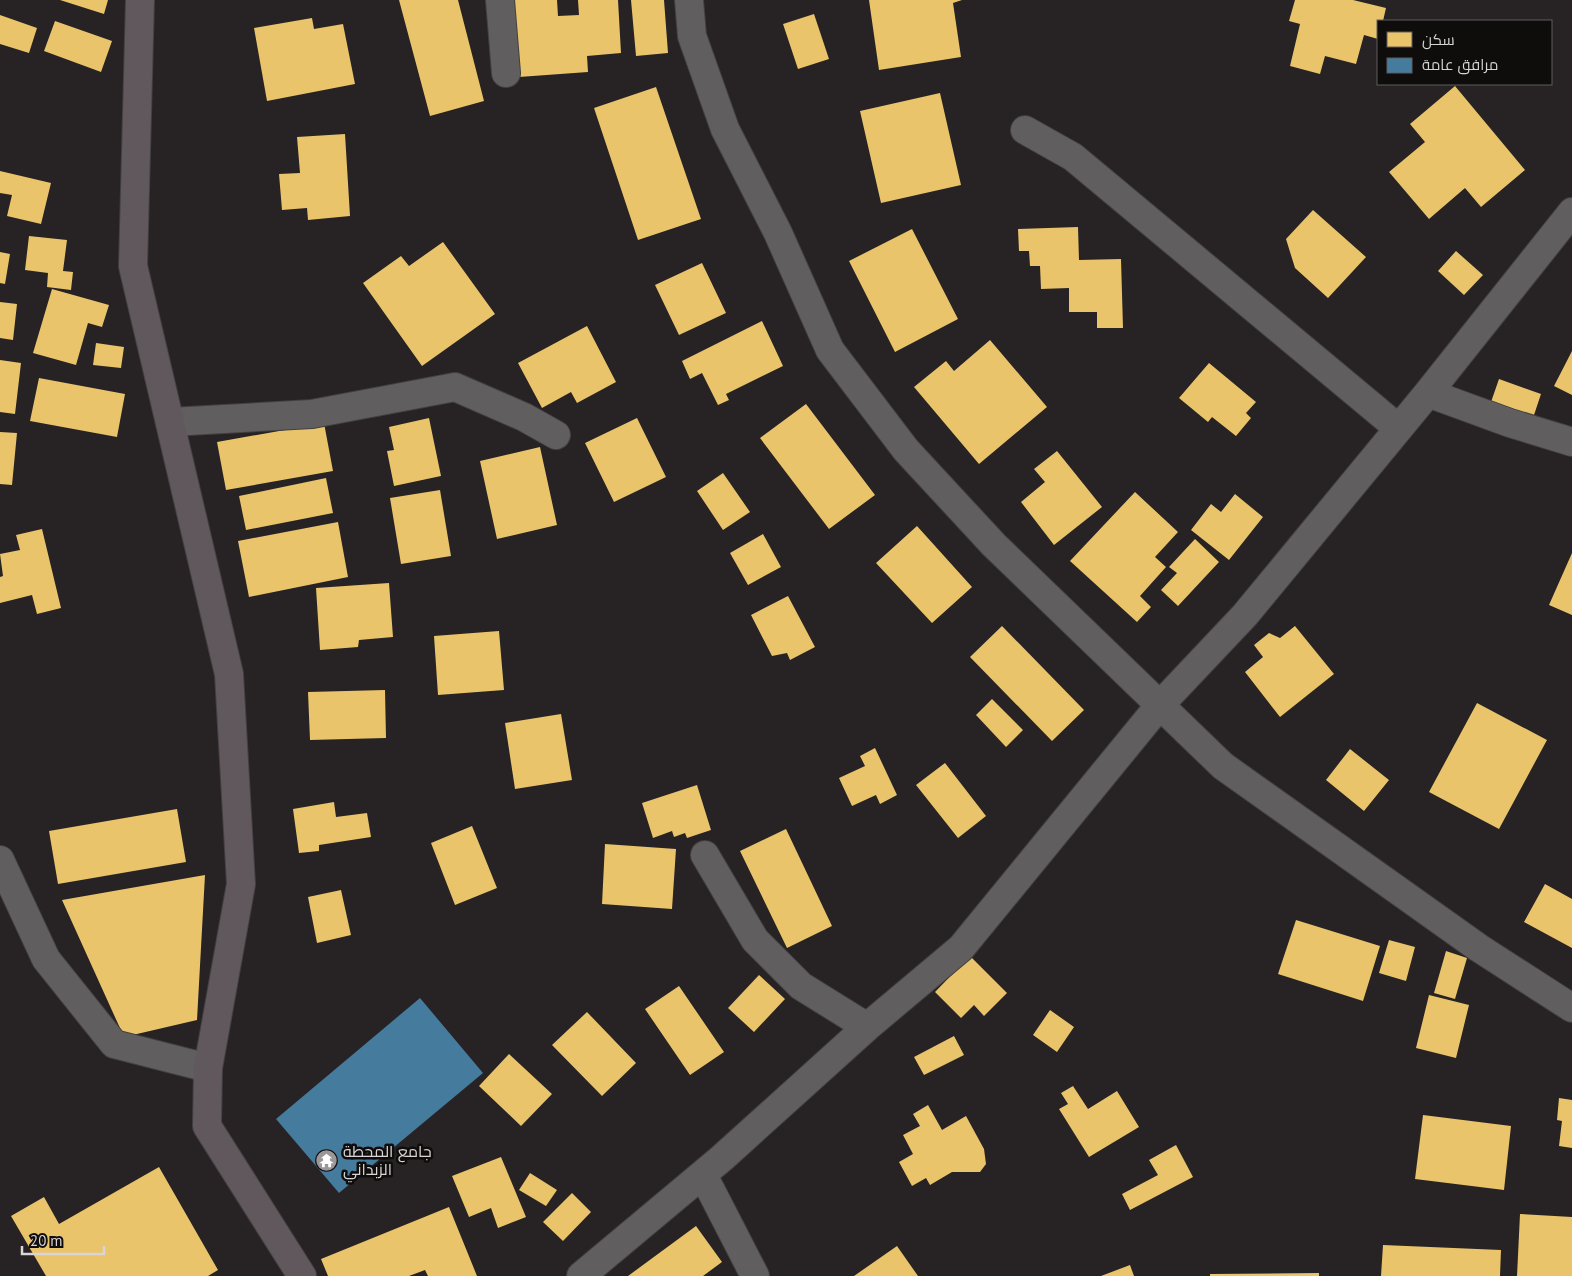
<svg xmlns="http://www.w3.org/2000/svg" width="1572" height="1276" viewBox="0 0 1572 1276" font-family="'PT Sans',Cairo,sans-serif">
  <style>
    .homes { fill: #e9c46a }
    .public { fill: #457b9d }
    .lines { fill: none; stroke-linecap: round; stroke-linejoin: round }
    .minor-casing { stroke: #434041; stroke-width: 30 }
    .major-casing { stroke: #434041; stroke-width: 30 }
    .minor { stroke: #615e5f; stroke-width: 28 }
    .major { stroke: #60585c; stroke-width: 28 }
    .labels { text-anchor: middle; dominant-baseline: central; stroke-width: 5; stroke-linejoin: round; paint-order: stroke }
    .poi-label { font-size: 16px; fill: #d9d4d5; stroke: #0f0c0c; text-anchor: start }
  </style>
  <rect width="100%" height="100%" fill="#272224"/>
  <path class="homes" d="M 60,0 L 108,0 L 104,14 Z
    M 399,0 L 458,0 L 484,101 L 430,116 Z
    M 514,0 L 557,0 L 558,16 L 579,15 L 578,0 L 618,0 L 621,53 L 587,56 L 588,72 L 519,77 Z
    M 631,0 L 664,0 L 668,53 L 636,56 Z
    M 869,0 L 962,0 L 953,3 L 961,57 L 879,70 Z
    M 1295,0 L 1353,0 L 1386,8 L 1383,21 L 1378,21 L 1378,39 L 1364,35 L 1356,64 L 1325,56 L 1320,74 L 1290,66 L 1300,24 L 1289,21 Z
    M 814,14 L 829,59 L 798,69 L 783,24 Z
    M 0,15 L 37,28 L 29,53 L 0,44 Z
    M 312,18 L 314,29 L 343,24 L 355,84 L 267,101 L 254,28 Z
    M 55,21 L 112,41 L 101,72 L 44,51 Z
    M 1455,86 L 1525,170 L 1481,207 L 1465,188 L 1429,219 L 1389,172 L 1425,142 L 1410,124 Z
    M 656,87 L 701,219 L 638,240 L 594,108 Z
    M 940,93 L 961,185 L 881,203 L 860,111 Z
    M 345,134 L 350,216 L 308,220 L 307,208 L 282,210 L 279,174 L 300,173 L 297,137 Z
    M 0,171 L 51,183 L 41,224 L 7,216 L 12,195 L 0,193 Z
    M 1313,210 L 1366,257 L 1328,298 L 1295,268 L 1286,239 Z
    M 1078,227 L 1079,260 L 1121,259 L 1123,328 L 1097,328 L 1097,312 L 1069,312 L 1069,288 L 1041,289 L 1040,266 L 1030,266 L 1029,251 L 1019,251 L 1018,229 Z
    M 912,229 L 958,319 L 895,352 L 849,261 Z
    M 29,236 L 67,240 L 63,271 L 73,272 L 71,290 L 47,287 L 48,273 L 25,270 Z
    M 443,242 L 495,314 L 422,366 L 363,283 L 401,256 L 409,266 Z
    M 1456,251 L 1483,275 L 1464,295 L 1438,271 Z
    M 0,252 L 10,254 L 5,284 L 0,283 Z
    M 702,263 L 726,313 L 679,335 L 655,285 Z
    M 52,289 L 109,305 L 102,327 L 88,323 L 76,365 L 33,353 Z
    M 0,302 L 17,304 L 13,340 L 0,338 Z
    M 762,321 L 783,366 L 726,394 L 729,400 L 718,405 L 702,373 L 690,379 L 682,361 Z
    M 587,326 L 616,382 L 577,403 L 571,392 L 542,408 L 518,363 Z
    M 990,340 L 1047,407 L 979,464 L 914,387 L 946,361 L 954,371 Z
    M 96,343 L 124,347 L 121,368 L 93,365 Z
    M 1572,351 L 1572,395 L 1554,386 Z
    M 0,360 L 21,363 L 15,414 L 0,412 Z
    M 1209,363 L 1256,402 L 1246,413 L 1251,418 L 1236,436 L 1212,417 L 1208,422 L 1179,398 Z
    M 39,378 L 125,394 L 117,437 L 30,421 Z
    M 1499,379 L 1541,394 L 1533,418 L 1491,402 Z
    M 806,404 L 875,495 L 829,529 L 760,438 Z
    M 429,418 L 441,476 L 394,486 L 387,451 L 394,450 L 389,427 Z
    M 637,418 L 666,477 L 614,502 L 585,443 Z
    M 324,423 L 333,471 L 226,490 L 217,442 Z
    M 0,432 L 17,433 L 12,485 L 0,484 Z
    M 540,447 L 557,525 L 497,539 L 480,461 Z
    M 1057,451 L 1102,507 L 1054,545 L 1021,502 L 1045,482 L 1034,469 Z
    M 723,473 L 750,512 L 723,530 L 697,491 Z
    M 326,478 L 333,513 L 246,530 L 239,496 Z
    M 440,490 L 451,556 L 401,564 L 390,498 Z
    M 1135,492 L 1178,532 L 1155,557 L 1166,567 L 1140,596 L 1151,607 L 1137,622 L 1070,561 Z
    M 1235,494 L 1263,517 L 1229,560 L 1191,530 L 1211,504 L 1221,512 Z
    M 338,522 L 348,577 L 249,597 L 238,541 Z
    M 917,526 L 972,587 L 932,623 L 876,563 Z
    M 42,529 L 61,608 L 37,614 L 32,595 L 0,603 L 0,577 L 3,576 L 0,554 L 20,550 L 16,535 Z
    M 763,534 L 781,567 L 748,585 L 730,553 Z
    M 1195,539 L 1219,562 L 1178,606 L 1161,590 L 1177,573 L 1169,567 Z
    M 1572,553 L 1572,615 L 1549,605 Z
    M 389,583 L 393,637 L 359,640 L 358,647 L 320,650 L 316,588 Z
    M 788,596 L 815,647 L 790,660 L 787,653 L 772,656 L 751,615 Z
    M 1002,626 L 1084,710 L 1052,741 L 970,657 Z
    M 1295,626 L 1334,674 L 1280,717 L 1245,672 L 1263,657 L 1254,645 L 1269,633 L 1280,638 Z
    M 499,631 L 504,690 L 438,695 L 434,636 Z
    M 385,690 L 386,738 L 310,740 L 308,692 Z
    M 992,699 L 1023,730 L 1006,747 L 976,715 Z
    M 1477,703 L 1547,740 L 1499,829 L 1429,792 Z
    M 561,714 L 572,780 L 515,789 L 505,723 Z
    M 875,748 L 897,795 L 880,804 L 876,795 L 852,806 L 839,778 L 865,766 L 860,756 Z
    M 1350,749 L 1389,780 L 1364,811 L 1326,780 Z
    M 945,763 L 986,816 L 958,838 L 916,785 Z
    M 697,785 L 711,830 L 687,838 L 685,833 L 674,837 L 672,831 L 653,838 L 642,803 Z
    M 334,802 L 336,817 L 367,813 L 371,837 L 319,845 L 319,851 L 299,853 L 293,809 Z
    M 177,809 L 186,862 L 58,884 L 49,831 Z
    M 472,826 L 497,888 L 455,905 L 431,843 Z
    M 786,829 L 832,926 L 787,948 L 740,851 Z
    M 605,844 L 676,849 L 672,909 L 602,904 Z
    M 205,875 L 197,1020 L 124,1037 L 62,900 Z
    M 1545,884 L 1572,899 L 1572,948 L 1524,922 Z
    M 341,890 L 351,935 L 317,943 L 308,897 Z
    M 1296,920 L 1380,946 L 1363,1001 L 1278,974 Z
    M 1389,940 L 1415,947 L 1406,981 L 1379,973 Z
    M 1446,951 L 1467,958 L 1455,999 L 1434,993 Z
    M 970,956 L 1007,993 L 984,1016 L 974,1005 L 961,1018 L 935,992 Z
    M 759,975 L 785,999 L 754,1032 L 728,1008 Z
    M 679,986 L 724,1052 L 690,1075 L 645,1009 Z
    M 1429,995 L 1469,1005 L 1456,1058 L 1416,1048 Z
    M 1050,1010 L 1074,1027 L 1057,1052 L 1033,1035 Z
    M 587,1012 L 636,1063 L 602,1096 L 552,1045 Z
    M 954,1036 L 964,1055 L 924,1075 L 914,1057 Z
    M 509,1054 L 552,1094 L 521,1126 L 479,1086 Z
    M 1073,1086 L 1088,1109 L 1117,1091 L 1139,1127 L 1089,1157 L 1059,1109 L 1068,1104 L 1061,1093 Z
    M 1559,1098 L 1572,1100 L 1572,1148 L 1559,1146 L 1562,1121 L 1557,1120 Z
    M 928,1105 L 942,1130 L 966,1116 L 984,1149 L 986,1164 L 980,1172 L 952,1172 L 930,1185 L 926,1178 L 912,1186 L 899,1162 L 913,1154 L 903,1135 L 920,1126 L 913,1114 Z
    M 1423,1115 L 1511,1126 L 1504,1190 L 1415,1179 Z
    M 1176,1145 L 1193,1177 L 1130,1210 L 1122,1194 L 1158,1175 L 1149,1160 Z
    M 501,1157 L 526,1217 L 498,1228 L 491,1208 L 469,1217 L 452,1176 Z
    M 159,1167 L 218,1270 L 208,1276 L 46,1276 L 11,1216 L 44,1197 L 59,1224 Z
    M 530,1173 L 557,1190 L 546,1206 L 519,1190 Z
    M 572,1193 L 591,1212 L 563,1241 L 543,1222 Z
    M 449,1207 L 477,1276 L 428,1276 L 425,1270 L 409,1276 L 328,1276 L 321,1259 Z
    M 1520,1214 L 1572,1217 L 1572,1276 L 1517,1276 Z
    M 696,1226 L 722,1262 L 703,1276 L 628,1276 Z
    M 1383,1245 L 1501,1250 L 1500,1276 L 1381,1276 Z
    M 897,1246 L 918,1276 L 854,1276 Z
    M 1130,1265 L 1134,1276 L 1101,1276 Z
    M 1319,1273 L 1319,1276 L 1210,1276 L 1210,1274 Z"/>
  <path class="public" d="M 420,998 L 483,1073 L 339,1193 L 276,1119 Z"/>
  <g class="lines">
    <defs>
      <path id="minor" d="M 500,0 L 506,73
        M 689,0 L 692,36 L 725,129 L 778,233 L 830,350 L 906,450 L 994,545 L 1223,766 L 1479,948 L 1572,1008
        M 1025,130 L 1073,157 L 1398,428
        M 1428,393 L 1510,423 L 1572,442
        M 170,422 L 312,414 L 455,387 L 524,417 L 556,435
        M 705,855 L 755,940 L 801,986 L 867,1027
        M 0,860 L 46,959 L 114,1044 L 208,1068
        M 703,1175 L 755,1276
        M 581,1276 L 722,1158 L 867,1027 L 961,948 L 1159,706 L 1245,615 L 1428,393 L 1572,212"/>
      <path id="major" d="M 140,0 L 133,266 L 229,674 L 241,884 L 208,1068 L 207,1126 L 302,1276"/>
    </defs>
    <use href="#minor" class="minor-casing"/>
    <use href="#major" class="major-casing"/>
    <use href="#minor" class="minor"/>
    <use href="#major" class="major"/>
  </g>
  <defs>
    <symbol id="temple-disc" viewBox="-11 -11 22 22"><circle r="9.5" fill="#9b9697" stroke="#0f0c0c"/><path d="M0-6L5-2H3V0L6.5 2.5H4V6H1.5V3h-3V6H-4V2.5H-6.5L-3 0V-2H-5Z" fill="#fff"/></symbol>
  </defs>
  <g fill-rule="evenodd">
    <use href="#temple-disc" x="314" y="1148" width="25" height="25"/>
  </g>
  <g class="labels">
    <g class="poi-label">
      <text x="343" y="1151">جامع المحطة<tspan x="343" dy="18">الزبداني</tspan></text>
    </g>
  </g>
  <rect x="1377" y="20" width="175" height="65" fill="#0f0c0c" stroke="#605c5c"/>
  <rect x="1387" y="32" width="25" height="15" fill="#e9c46a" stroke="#605c5c"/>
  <text x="1422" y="45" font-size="15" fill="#d9d4d5">سكن</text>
  <rect x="1387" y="58" width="25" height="15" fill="#457b9d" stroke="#605c5c"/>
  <text x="1422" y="70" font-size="15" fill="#d9d4d5">مرافق عامة</text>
  <path d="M22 1246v8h82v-8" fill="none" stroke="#d9d4d5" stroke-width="2.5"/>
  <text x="30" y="1246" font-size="15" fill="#d9d4d5" stroke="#0f0c0c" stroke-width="4" paint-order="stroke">20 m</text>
</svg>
